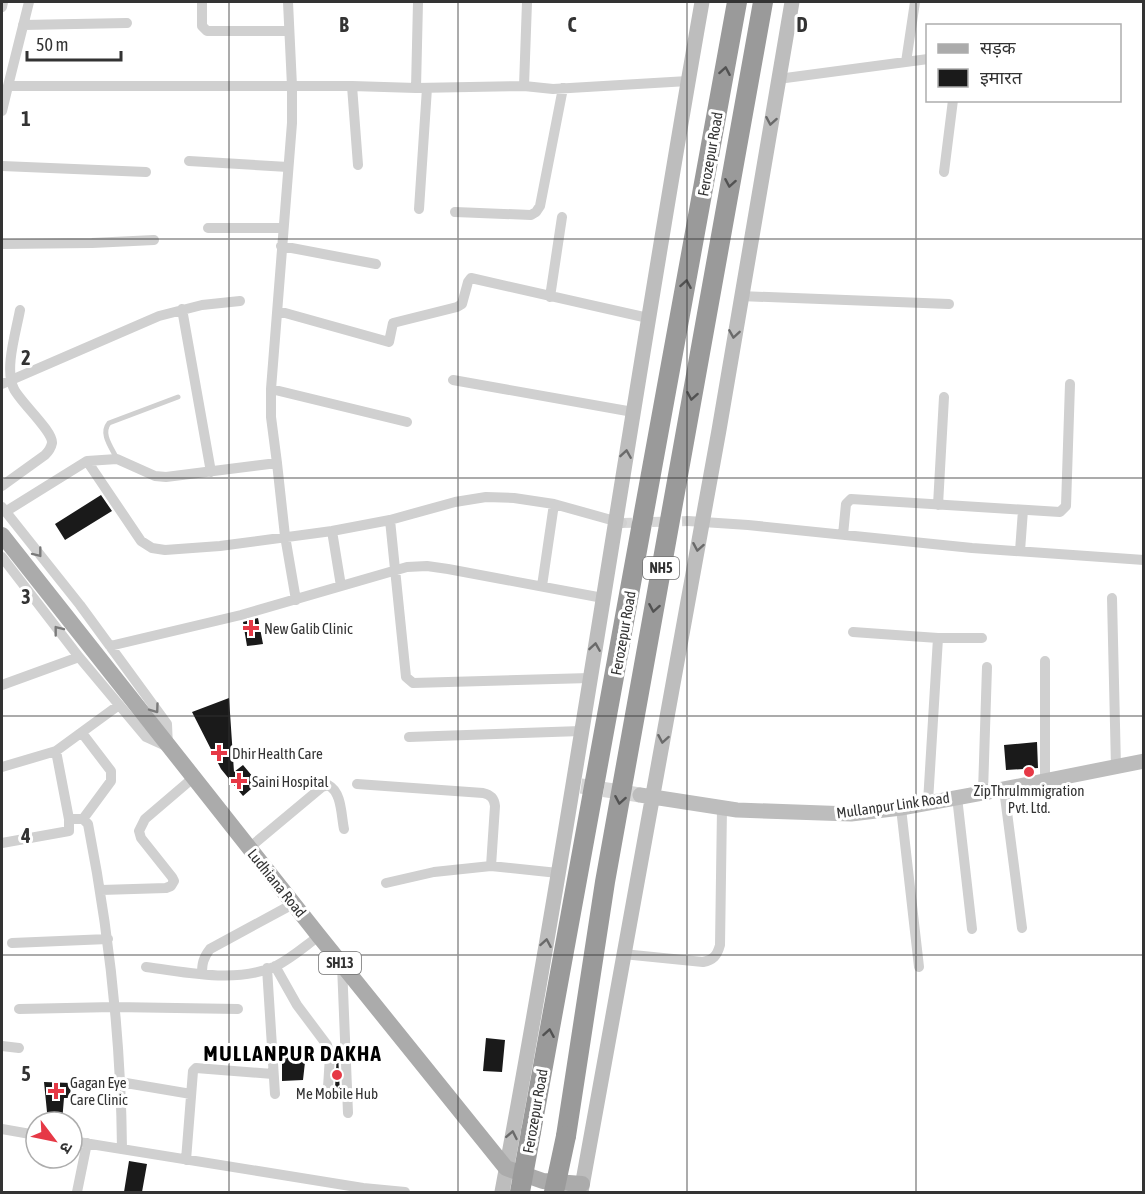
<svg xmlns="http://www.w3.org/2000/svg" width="1145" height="1194" viewBox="0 0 1145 1194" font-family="'Asap Condensed','Noto Sans Devanagari',sans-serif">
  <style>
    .building { fill: #1a1a1a }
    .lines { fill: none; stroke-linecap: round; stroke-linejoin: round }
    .street-tunnel { stroke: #d6d6d6; stroke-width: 10; stroke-dasharray: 10 5; stroke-linecap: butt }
    .secondary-tunnel { stroke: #d6d6d6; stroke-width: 15; stroke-dasharray: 15 8; stroke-linecap: butt }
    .lane { stroke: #d0d0d0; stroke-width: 5 }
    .street { stroke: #d0d0d0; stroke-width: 10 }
    .secondary { stroke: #bdbdbd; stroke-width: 15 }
    .primary { stroke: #ababab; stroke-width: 16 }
    .highway { stroke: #9a9a9a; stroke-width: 20 }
    .highway-bridge { stroke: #9a9a9a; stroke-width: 20 }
    .oneway { stroke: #525252 }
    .oneway2 { stroke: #6a6a6a }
    .oneway3 { stroke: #7a7a7a }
    .grid { fill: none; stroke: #333; stroke-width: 1.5; stroke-opacity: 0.55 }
    .poi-dot { fill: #e63946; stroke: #fff; stroke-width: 2 }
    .labels { text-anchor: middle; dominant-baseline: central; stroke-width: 6; stroke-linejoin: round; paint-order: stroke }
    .shield { fill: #fff; stroke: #707070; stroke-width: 1.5 }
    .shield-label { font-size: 14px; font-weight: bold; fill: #333 }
    .street-label { font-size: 15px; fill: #333; stroke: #fff }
    .poi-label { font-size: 15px; fill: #333; stroke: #fff; text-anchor: start }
    .district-label { font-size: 21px; font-weight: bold; letter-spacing: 1.5px; fill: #000; stroke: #fff }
    .grid-label { font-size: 20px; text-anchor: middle; font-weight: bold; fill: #333; stroke: #fff; stroke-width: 6; stroke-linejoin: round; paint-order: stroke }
  </style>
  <rect width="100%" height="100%" fill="#fff"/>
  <path class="building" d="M 101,495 L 112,511 L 65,540 L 55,524 Z
    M 258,618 L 263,644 L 247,646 L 243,622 Z
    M 229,698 L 234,772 L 243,765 L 258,783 L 243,796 L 221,769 L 192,712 Z
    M 1037,742 L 1038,768 L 1006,770 L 1004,745 Z
    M 486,1038 L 505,1040 L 502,1072 L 483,1071 Z
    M 306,1053 L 303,1080 L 282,1081 L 282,1054 Z
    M 337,1053 L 338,1053 L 340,1095 L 327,1096 L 335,1088 Z
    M 44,1082 L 71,1083 L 70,1098 L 64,1098 L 62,1122 L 48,1122 Z
    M 129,1161 L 147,1164 L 142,1192 L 124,1192 Z"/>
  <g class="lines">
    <path class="street-tunnel" d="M 622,523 L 688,521"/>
    <path class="secondary-tunnel" d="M 581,786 L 640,795"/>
    <path class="lane" d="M 117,459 C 112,448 100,434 109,423 L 178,397"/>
    <path class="street" d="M 202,2 L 202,26 L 207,31 L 288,31
      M 2,7 L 3,2
      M 23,25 L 127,23
      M 906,62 L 915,2
      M 778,79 L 928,59
      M 8,86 L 29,2
      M 352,86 L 358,165
      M 524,86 L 527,2
      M 416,88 L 418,2
      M 2,111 L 8,86 L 352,86 L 416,88 L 524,86 L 553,89 L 688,81
      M 189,161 L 288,167
      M 2,166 L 146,172
      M 944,172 L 953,100
      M 419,209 L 427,88
      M 455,212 L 531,215 L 536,212 L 540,206 L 563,88
      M 208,228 L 282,228
      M 2,244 L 92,243 L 154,240
      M 281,246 L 376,264
      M 740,296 L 949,304
      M 550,297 L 562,217
      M 182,309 L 211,472
      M 278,311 L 389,342 L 393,323 L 457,307 L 462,304 L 468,282 L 471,278 L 648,318
      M 453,380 L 633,412
      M 2,384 L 159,316 L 202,305 L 240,301
      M 271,389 L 407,422
      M 87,461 L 117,459 L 155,476 L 166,477 L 277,463 L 271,417 L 271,389 L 292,123 L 292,86 L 288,2
      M 277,463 L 285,536 L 296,600
      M 2,486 L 45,455 C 48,452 51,448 52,443 C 53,431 21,403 14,389 C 4,370 16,332 20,310
      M 938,505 L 944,397
      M 2,507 L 80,605 L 167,724 L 168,747 L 146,737 L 79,657 L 2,557
      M 5,512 L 87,461 L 141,541 L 152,548 L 165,550 L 220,546 L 332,531 L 390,520 L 455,502 L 486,497 L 514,498 L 554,504 L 622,523
      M 390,520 L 406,677 L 413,683 L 590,678
      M 688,521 L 748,525 L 972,548 L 1144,560
      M 332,531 L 341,586
      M 843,535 L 846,504 L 851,499 L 1060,512 L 1066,506 L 1070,384
      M 1020,551 L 1023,510
      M 542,586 L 554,504
      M 1112,598 L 1116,767
      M 853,632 L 938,638
      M 110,646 L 241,615 L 407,567 L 427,566 L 448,569 L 603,598
      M 1045,661 L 1045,780
      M 2,685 L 79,657
      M 82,733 L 111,771 L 111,781 L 83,819
      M 409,737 L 581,731
      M 2,767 L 56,751 L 119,705
      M 357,784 L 483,793 C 491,795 494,798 495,806 L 491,866
      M 1004,789 L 1022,928
      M 983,792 L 987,667
      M 957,797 L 972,929
      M 928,802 L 938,638 L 982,638
      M 901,808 L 919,967
      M 69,819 L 83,819 L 88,824 C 109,931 121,1040 122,1149
      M 2,843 L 69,831 L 69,819 L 56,751
      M 249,848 L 322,787 L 328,785 C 342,792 341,815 344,829
      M 386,883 L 434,872 L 491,866 L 558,873
      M 101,890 L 166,888 L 171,886 L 174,881 L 172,877 L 141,838 L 139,831 L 145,819 L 193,778
      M 12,943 L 108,939
      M 623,954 L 703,962 C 713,960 717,956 720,945 L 722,808
      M 342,965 L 348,1113
      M 275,966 L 297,1005 L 327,1045 L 330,1056 L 328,1087
      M 146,967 C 187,972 236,984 276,966 C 292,958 305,946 319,936
      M 267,968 L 275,1094
      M 202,974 C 202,964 203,958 210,949 L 293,904
      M 19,1009 L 114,1007 L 238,1009
      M 2,1046 L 19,1048
      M 120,1082 L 191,1094
      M 2,1129 L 36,1135
      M 72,1141 L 363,1188 L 405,1192
      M 186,1160 L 193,1071 L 196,1068 L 273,1074
      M 77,1192 L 87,1143"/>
    <path class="secondary" d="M 640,795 L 737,810 L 851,814 L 901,808 L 1004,789 L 1144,761
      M 502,1192 C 576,797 632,398 702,2
      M 581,1192 L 719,430 L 792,2"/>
    <path class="primary" d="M 2,535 L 319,936 L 506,1168 L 543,1181 L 582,1184"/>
    <path class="highway" d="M 531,1132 L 737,2
      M 566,1136 L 605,882 L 763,2"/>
    <path class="highway-bridge" d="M 520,1192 L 531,1132
      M 554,1192 L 566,1136"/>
  </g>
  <defs><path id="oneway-chevron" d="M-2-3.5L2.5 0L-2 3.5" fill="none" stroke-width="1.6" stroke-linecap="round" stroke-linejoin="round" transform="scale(1.5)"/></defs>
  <g class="oneway">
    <use href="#oneway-chevron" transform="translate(725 71) rotate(-80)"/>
    <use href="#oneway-chevron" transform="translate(730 183) rotate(100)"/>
    <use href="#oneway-chevron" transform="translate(686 284) rotate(-80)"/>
    <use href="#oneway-chevron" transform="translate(692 396) rotate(100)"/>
    <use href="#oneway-chevron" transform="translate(654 608) rotate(100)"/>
    <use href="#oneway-chevron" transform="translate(620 800) rotate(100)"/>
    <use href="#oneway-chevron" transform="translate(549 1033) rotate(-80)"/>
  </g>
  <g class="oneway2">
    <use href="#oneway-chevron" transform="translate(771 121) rotate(100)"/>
    <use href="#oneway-chevron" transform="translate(734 334) rotate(99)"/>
    <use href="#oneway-chevron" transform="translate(626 454) rotate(-81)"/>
    <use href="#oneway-chevron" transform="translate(698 547) rotate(100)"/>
    <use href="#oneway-chevron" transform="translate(595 647) rotate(-81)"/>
    <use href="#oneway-chevron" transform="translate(663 739) rotate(100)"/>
    <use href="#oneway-chevron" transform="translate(546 943) rotate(-80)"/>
    <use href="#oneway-chevron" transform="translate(512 1135) rotate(-79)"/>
  </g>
  <g class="oneway3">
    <use href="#oneway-chevron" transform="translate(38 553) rotate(52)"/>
    <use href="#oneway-chevron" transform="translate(58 630) rotate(-128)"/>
    <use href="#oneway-chevron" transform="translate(155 709) rotate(54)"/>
  </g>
  <path class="grid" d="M 229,2 L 229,1192M 458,2 L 458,1192M 687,2 L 687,1192M 916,2 L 916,1192M 2,239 L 1144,239M 2,478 L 1144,478M 2,716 L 1144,716M 2,955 L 1144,955"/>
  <g class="poi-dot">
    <path d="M248 619h6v6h6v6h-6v6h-6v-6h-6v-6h6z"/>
    <path d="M216 744h6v6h6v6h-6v6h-6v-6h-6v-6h6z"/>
    <circle cx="1029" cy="772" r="6"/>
    <path d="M236 772h6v6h6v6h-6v6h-6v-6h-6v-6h6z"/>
    <circle cx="337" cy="1075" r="6"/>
    <path d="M53 1082h6v6h6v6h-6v6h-6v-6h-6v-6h6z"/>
  </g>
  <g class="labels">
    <g class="shield">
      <rect x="643" y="557" width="36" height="22" rx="4.5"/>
      <rect x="319" y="952" width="42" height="22" rx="4.5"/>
    </g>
    <g class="shield-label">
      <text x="661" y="568">NH5</text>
      <text x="340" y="963">SH13</text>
    </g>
    <g class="street-label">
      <text transform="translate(710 154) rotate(-80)">Ferozepur Road</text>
      <text transform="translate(623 633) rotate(-80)">Ferozepur Road</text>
      <text transform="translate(893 805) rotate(-8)">Mullanpur Link Road</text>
      <text transform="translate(277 883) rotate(51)">Ludhiana Road</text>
      <text transform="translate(535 1111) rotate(-80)">Ferozepur Road</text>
    </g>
    <g class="poi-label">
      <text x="264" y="628">New Galib Clinic</text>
      <text x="232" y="753">Dhir Health Care</text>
      <text x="252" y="781">Saini Hospital</text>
      <text x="1029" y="790" text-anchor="middle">ZipThruImmigration<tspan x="1029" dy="17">Pvt. Ltd.</tspan></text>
      <text x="70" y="1082">Gagan Eye<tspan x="70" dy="17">Care Clinic</tspan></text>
      <text x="337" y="1093" text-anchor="middle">Me Mobile Hub</text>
    </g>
    <g class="district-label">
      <text x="293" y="1053">MULLANPUR DAKHA</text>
    </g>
  </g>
  <g class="grid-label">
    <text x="344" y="32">B</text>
    <text x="572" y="32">C</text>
    <text x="802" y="32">D</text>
    <text x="26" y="126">1</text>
    <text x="26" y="365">2</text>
    <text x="26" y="604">3</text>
    <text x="26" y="843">4</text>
    <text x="26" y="1081">5</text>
  </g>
  <rect width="1145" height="1194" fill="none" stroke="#333333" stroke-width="6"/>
  <rect x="926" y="24" width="195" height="78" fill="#ffffff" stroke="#adadad" stroke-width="1.5"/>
  <rect x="938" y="44" width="30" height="9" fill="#ababab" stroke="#adadad" stroke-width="1.5"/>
  <text x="980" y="54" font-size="18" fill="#333333">सड़क</text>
  <rect x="938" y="69" width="30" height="18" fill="#1a1a1a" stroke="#adadad" stroke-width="1.5"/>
  <text x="980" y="84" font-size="18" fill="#333333">इमारत</text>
  <g transform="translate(54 1140) rotate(122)"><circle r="28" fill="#ffffff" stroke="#adadad" stroke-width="1.5"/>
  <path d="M0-4.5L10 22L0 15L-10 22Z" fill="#e63946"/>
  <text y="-9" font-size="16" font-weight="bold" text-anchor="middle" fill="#333333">उ</text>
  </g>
  <path d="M27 51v9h94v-9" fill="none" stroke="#333333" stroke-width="3"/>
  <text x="36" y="51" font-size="18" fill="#333333" stroke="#ffffff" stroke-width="4.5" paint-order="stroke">50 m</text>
</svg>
